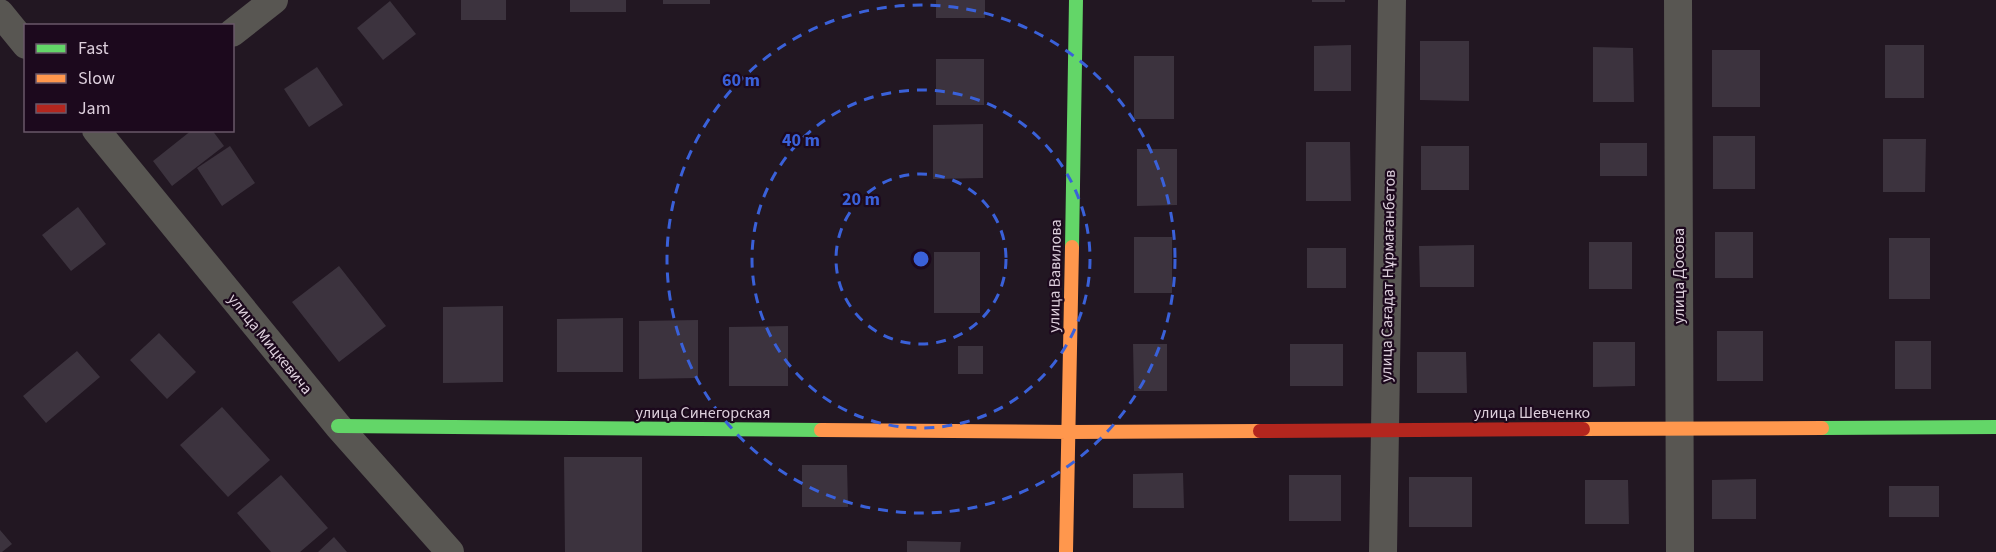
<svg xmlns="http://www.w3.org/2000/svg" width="1996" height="552" viewBox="0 0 1996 552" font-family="'Source Sans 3',sans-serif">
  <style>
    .building { fill: #3c333e }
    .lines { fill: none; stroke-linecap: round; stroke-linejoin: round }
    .street { stroke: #585652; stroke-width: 28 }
    .fast { stroke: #63d668; stroke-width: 14 }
    .slow { stroke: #ff974d; stroke-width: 14 }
    .jam { stroke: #b3261e; stroke-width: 14 }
    .ring { fill: none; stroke: #3a61d9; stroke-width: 3; stroke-dasharray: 10 8 }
    .labels { text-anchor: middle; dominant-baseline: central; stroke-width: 4.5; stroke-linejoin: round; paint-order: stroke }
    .street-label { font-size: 16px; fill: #ddcfdc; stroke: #1c091d }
    .centre { fill: #3a61d9; stroke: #1c091d; stroke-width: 3 }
    .ring-label { font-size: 18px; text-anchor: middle; font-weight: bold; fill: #3a61d9; stroke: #1c091d; stroke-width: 4.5; stroke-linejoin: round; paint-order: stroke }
  </style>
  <rect width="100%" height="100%" fill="#221722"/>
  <path class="building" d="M 461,0 L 506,0 L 506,20 L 461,20 Z
    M 570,0 L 626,0 L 626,12 L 570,12 Z
    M 663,0 L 710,0 L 710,4 L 663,4 Z
    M 936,0 L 985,0 L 985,18 L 936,18 Z
    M 1312,0 L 1345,0 L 1345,2 L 1312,2 Z
    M 390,1 L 416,34 L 383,60 L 357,28 Z
    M 1420,41 L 1469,41 L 1469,101 L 1420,100 Z
    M 1351,45 L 1351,91 L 1314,91 L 1314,46 Z
    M 1885,45 L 1924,45 L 1924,98 L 1885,98 Z
    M 1593,47 L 1633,48 L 1634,102 L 1593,102 Z
    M 1712,50 L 1760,50 L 1760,107 L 1712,107 Z
    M 1134,56 L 1174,56 L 1174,119 L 1134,119 Z
    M 936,59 L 984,59 L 984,105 L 936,105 Z
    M 317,67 L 343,105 L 309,127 L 284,89 Z
    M 983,124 L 983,178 L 933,179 L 933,125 Z
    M 192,130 L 212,130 L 224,146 L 172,186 L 153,161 Z
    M 1713,136 L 1755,136 L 1755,189 L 1713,189 Z
    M 1883,139 L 1926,139 L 1925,192 L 1883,192 Z
    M 1306,142 L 1350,142 L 1351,201 L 1306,201 Z
    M 1600,143 L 1647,143 L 1647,176 L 1600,176 Z
    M 230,146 L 255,183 L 222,206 L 197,168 Z
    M 1421,146 L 1469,146 L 1469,190 L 1421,190 Z
    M 1137,149 L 1177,149 L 1177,205 L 1137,206 Z
    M 78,207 L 106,244 L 71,271 L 42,235 Z
    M 1715,232 L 1753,232 L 1753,278 L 1715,278 Z
    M 1134,237 L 1172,237 L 1172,293 L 1134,293 Z
    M 1889,238 L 1930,238 L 1930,299 L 1889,299 Z
    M 1589,242 L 1632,242 L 1632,289 L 1589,289 Z
    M 1474,245 L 1474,287 L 1420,287 L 1419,246 Z
    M 1307,248 L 1346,248 L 1346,288 L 1307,288 Z
    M 934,252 L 980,252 L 980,313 L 934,313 Z
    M 339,266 L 386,326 L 339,362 L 292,302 Z
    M 503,306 L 503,382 L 443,383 L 443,307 Z
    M 623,318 L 623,372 L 557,372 L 557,319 Z
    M 698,320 L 698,378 L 639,379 L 639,321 Z
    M 788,326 L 788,386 L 729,386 L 729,327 Z
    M 1717,331 L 1763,331 L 1763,381 L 1717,381 Z
    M 159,333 L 196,372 L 167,399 L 130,360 Z
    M 1895,341 L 1931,341 L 1931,389 L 1895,389 Z
    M 1593,342 L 1635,342 L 1635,386 L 1593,387 Z
    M 1133,344 L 1167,344 L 1167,391 L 1134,391 Z
    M 1290,344 L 1343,344 L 1343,386 L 1290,386 Z
    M 958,346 L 983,346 L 983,374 L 958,374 Z
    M 77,351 L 100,377 L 46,423 L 23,396 Z
    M 1417,352 L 1466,352 L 1467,393 L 1417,393 Z
    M 222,407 L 270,460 L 228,497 L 180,445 Z
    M 564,457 L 642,457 L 642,552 L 565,552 Z
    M 802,465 L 847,465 L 848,507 L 802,507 Z
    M 1183,473 L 1184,508 L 1133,508 L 1133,474 Z
    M 281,475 L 328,528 L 300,552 L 271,552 L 237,513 Z
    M 1289,475 L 1341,475 L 1341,521 L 1289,521 Z
    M 1409,477 L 1472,477 L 1472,527 L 1409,527 Z
    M 1756,479 L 1756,519 L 1712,519 L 1712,480 Z
    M 1585,480 L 1628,480 L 1629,524 L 1585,524 Z
    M 1889,486 L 1939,486 L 1939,517 L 1889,517 Z
    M 0,530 L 12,544 L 2,552 L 0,552 Z
    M 334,537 L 347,552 L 318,552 Z
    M 907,541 L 961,542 L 960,552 L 907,552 Z"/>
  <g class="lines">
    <path class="street" d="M 1678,0 L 1680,552
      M 0,13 L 26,45
      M 232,33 L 274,0
      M 96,130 L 338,426 L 450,552
      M 1383,552 L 1392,0"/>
    <path class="fast" d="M 1072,247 L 1076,0
      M 338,426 L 821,430
      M 1822,428 L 1996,427"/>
    <path class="slow" d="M 1583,429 L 1822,428
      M 821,430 L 1068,432 L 1260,431
      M 1066,552 L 1072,247"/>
    <path class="jam" d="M 1260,431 L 1583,429"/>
  </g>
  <g class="ring">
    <circle cx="921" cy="259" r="85"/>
    <circle cx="921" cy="259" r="169"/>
    <circle cx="921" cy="259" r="254"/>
  </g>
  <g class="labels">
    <g class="street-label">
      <text transform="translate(1055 276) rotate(-89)">улица Вавилова</text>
      <text transform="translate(1388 276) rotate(-89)">улица Сағадат Нұрмағанбетов</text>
      <text transform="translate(1679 276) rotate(-90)">улица Досова</text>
      <text transform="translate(270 344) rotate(51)">улица Мицкевича</text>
      <text x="703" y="413">улица Синегорская</text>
      <text x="1532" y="413">улица Шевченко</text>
    </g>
  </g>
  <circle cx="921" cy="259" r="9" class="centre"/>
  <g class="ring-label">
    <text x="741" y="86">60 m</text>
    <text x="801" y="146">40 m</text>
    <text x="861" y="205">20 m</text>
  </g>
  <rect x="24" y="24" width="210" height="108" fill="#1c091d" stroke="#695869" stroke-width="1.5"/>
  <rect x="36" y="44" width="30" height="9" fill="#63d668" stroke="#695869" stroke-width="1.5"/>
  <text x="78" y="54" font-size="18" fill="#ddcfdc">Fast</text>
  <rect x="36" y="74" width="30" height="9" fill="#ff974d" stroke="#695869" stroke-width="1.5"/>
  <text x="78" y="84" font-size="18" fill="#ddcfdc">Slow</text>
  <rect x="36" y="104" width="30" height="9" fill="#b3261e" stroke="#695869" stroke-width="1.5"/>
  <text x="78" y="114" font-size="18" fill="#ddcfdc">Jam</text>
</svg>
